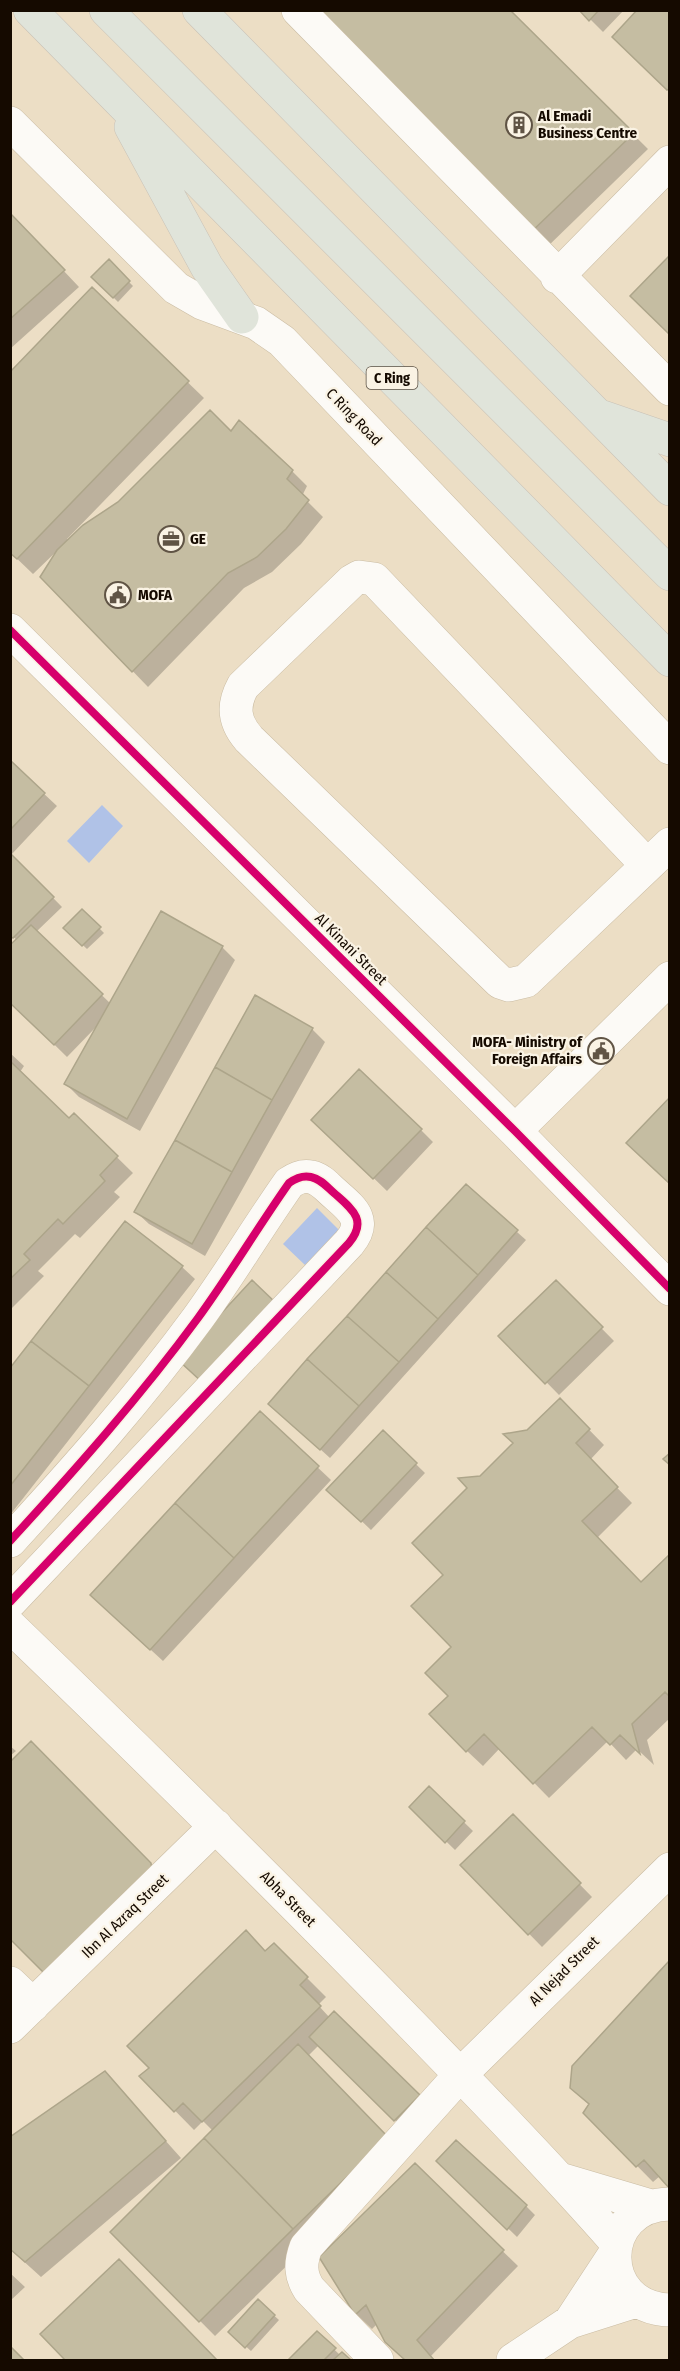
<svg xmlns="http://www.w3.org/2000/svg" width="680" height="2371" viewBox="0 0 680 2371" font-family="'Fira Sans Condensed',sans-serif">
  <style>
    .water { fill: #b0c2e7 }
    .shadow { fill: #0003 }
    .building { fill: #c5bda2; stroke: #ada58a; stroke-width: 1.5 }
    .lines { fill: none; stroke-linecap: round; stroke-linejoin: round }
    .minor-casing { stroke: #cabca3; stroke-width: 34 }
    .highway-casing { stroke: #c9c2b7; stroke-width: 34 }
    .minor { stroke: #fcfaf6; stroke-width: 33 }
    .highway { stroke: #e0e4da; stroke-width: 33 }
    .cycleway-casing { stroke: #faf3e4; stroke-width: 11 }
    .cycleway { stroke: #d6006c; stroke-width: 8 }
    .labels { text-anchor: middle; dominant-baseline: central; stroke-width: 4.5; stroke-linejoin: round; paint-order: stroke }
    .shield { fill: #faf3e4; stroke: #5a5044; stroke-width: 1.5 }
    .shield-label { font-size: 14px; font-weight: bold; fill: #150a00 }
    .poi-label { font-size: 15px; font-weight: bold; fill: #150a00; stroke: #faf3e4; text-anchor: start }
    .street-label { font-size: 15px; fill: #150a00; stroke: #faf3e4 }
  </style>
  <rect width="100%" height="100%" fill="#ecdec5"/>
  <path class="water" d="M 102,805 L 123,826 L 89,863 L 67,841 Z
    M 317,1208 L 339,1230 L 305,1265 L 283,1244 Z"/>
  <path class="shadow" d="M 306,10 L 508,10 L 648,149 L 543,251 Z
    M 581,10 L 624,10 L 603,32 Z
    M 10,214 L 79,287 L 10,349 Z
    M 109,262 L 133,286 L 118,302 L 93,277 Z
    M 92,290 L 204,398 L 67,539 L 69,541 L 231,433 L 292,471 L 307,486 L 302,496 L 323,517 L 301,544 L 272,572 L 244,588 L 148,687 L 42,577 L 59,549 L 33,574 L 10,552 Z
    M 10,762 L 57,806 L 11,855 L 62,907 L 36,932 L 111,1004 L 222,947 L 235,960 L 140,1131 L 79,1097 L 66,1084 L 98,1025 L 67,1057 L 10,1001 L 17,940 L 10,934 Z
    M 82,911 L 104,933 L 87,949 L 65,928 Z
    M 312,1029 L 325,1042 L 205,1256 L 149,1224 L 136,1212 Z
    M 10,1053 L 24,1066 L 20,1072 L 69,1120 L 74,1115 L 133,1173 L 114,1192 L 120,1197 L 80,1238 L 75,1234 L 38,1271 L 44,1276 L 10,1310 Z
    M 421,1130 L 433,1142 L 387,1191 L 326,1132 Z
    M 517,1232 L 526,1240 L 330,1458 L 279,1412 Z
    M 182,1267 L 195,1279 L 10,1515 L 10,1371 Z
    M 556,1282 L 614,1341 L 559,1395 L 501,1336 Z
    M 560,1400 L 604,1445 L 590,1460 L 632,1503 L 597,1538 L 641,1584 L 670,1556 L 670,1718 L 647,1740 L 654,1765 L 637,1749 L 626,1760 L 608,1741 L 549,1798 L 500,1748 L 483,1766 L 467,1751 L 450,1696 L 454,1647 L 445,1575 L 481,1477 Z
    M 260,1413 L 331,1480 L 163,1661 L 104,1607 Z
    M 383,1432 L 425,1473 L 371,1530 L 329,1490 Z
    M 10,1746 L 16,1751 L 10,1756 Z
    M 429,1788 L 473,1831 L 455,1850 L 411,1807 Z
    M 513,1816 L 592,1897 L 542,1947 L 462,1865 Z
    M 274,1945 L 326,1997 L 318,2005 L 330,2018 L 334,2013 L 428,2105 L 404,2129 L 319,2045 L 308,2056 L 402,2153 L 215,2336 L 112,2232 L 213,2131 L 203,2121 L 194,2130 L 141,2076 Z
    M 574,2067 L 660,2176 L 653,2182 L 585,2113 L 590,2105 L 572,2088 Z
    M 105,2073 L 181,2158 L 41,2277 L 10,2249 Z
    M 438,2161 L 526,2206 L 535,2215 L 517,2237 Z
    M 415,2166 L 518,2266 L 431,2356 L 435,2360 L 406,2360 L 386,2341 L 377,2324 L 372,2329 L 356,2314 Z
    M 10,2273 L 25,2287 L 10,2301 Z
    M 138,2280 L 216,2360 L 68,2360 L 42,2335 Z
    M 258,2301 L 279,2320 L 251,2351 L 230,2332 Z
    M 317,2333 L 340,2355 L 342,2354 L 349,2360 L 290,2360 Z"/>
  <path class="building" d="M 304,10 L 510,10 L 634,133 L 527,236 Z
    M 579,10 L 599,10 L 589,21 Z
    M 637,10 L 670,10 L 670,88 L 667,90 L 612,37 Z
    M 10,213 L 65,270 L 10,319 Z
    M 670,255 L 670,335 L 630,296 Z
    M 109,259 L 130,281 L 113,298 L 91,277 Z
    M 92,287 L 189,381 L 17,559 L 10,553 L 10,372 Z
    M 210,410 L 231,431 L 239,420 L 293,470 L 287,479 L 309,500 L 286,529 L 257,557 L 228,573 L 132,672 L 40,577 L 57,550 L 83,525 L 118,502 Z
    M 10,760 L 45,793 L 10,830 Z
    M 10,853 L 54,897 L 13,938 L 10,936 Z
    M 82,909 L 101,927 L 82,946 L 63,928 Z
    M 161,911 L 223,946 L 127,1119 L 64,1084 Z
    M 31,925 L 103,994 L 54,1045 L 10,1003 L 10,945 Z
    M 255,995 L 313,1028 L 272,1100 L 215,1067 Z
    M 10,1061 L 69,1118 L 74,1113 L 118,1156 L 100,1175 L 105,1181 L 63,1224 L 58,1219 L 24,1254 L 30,1260 L 10,1279 Z
    M 215,1067 L 272,1100 L 232,1172 L 175,1140 Z
    M 359,1069 L 422,1129 L 373,1179 L 311,1120 Z
    M 670,1097 L 670,1184 L 626,1143 Z
    M 175,1140 L 232,1172 L 192,1244 L 134,1212 Z
    M 466,1184 L 518,1230 L 478,1275 L 426,1227 Z
    M 125,1221 L 183,1266 L 89,1386 L 31,1341 Z
    M 426,1227 L 478,1275 L 438,1319 L 386,1272 Z
    M 386,1272 L 438,1319 L 399,1362 L 347,1316 Z
    M 252,1280 L 276,1303 L 203,1383 L 178,1360 Z
    M 556,1280 L 603,1327 L 545,1384 L 498,1336 Z
    M 347,1316 L 399,1362 L 359,1406 L 307,1359 Z
    M 31,1341 L 89,1386 L 10,1486 L 10,1368 Z
    M 307,1359 L 359,1406 L 320,1450 L 268,1404 Z
    M 560,1398 L 590,1429 L 576,1443 L 618,1487 L 582,1521 L 641,1582 L 670,1554 L 670,1697 L 665,1692 L 632,1724 L 640,1754 L 620,1735 L 610,1745 L 592,1727 L 533,1784 L 484,1734 L 466,1752 L 429,1714 L 448,1696 L 425,1673 L 451,1647 L 411,1606 L 443,1575 L 412,1543 L 467,1488 L 458,1478 L 480,1476 L 513,1443 L 503,1434 L 527,1430 Z
    M 260,1411 L 319,1466 L 234,1558 L 175,1503 Z
    M 383,1430 L 417,1463 L 361,1522 L 326,1490 Z
    M 670,1453 L 670,1465 L 663,1459 Z
    M 175,1503 L 234,1558 L 150,1650 L 90,1595 Z
    M 31,1741 L 151,1863 L 153,1879 L 51,1980 L 10,1939 L 10,1762 Z
    M 429,1786 L 465,1821 L 445,1843 L 409,1807 Z
    M 513,1814 L 581,1883 L 528,1935 L 460,1865 Z
    M 246,1930 L 265,1951 L 274,1943 L 308,1977 L 300,1985 L 321,2006 L 202,2122 L 183,2103 L 174,2112 L 139,2076 L 149,2068 L 127,2046 Z
    M 670,1960 L 670,2189 L 644,2160 L 636,2167 L 583,2113 L 589,2104 L 570,2088 L 572,2066 Z
    M 334,2011 L 420,2095 L 394,2121 L 309,2037 Z
    M 298,2044 L 388,2137 L 293,2229 L 204,2138 Z
    M 105,2071 L 166,2141 L 25,2262 L 10,2249 L 10,2137 Z
    M 204,2138 L 293,2229 L 199,2322 L 110,2232 Z
    M 456,2140 L 527,2205 L 507,2230 L 436,2161 Z
    M 415,2163 L 504,2250 L 417,2340 L 434,2360 L 405,2360 L 385,2342 L 366,2305 L 355,2315 L 319,2257 Z
    M 119,2259 L 217,2360 L 65,2360 L 40,2334 Z
    M 258,2299 L 275,2315 L 245,2348 L 228,2332 Z
    M 317,2331 L 336,2348 L 324,2360 L 288,2360 Z
    M 10,2346 L 24,2360 L 10,2360 Z
    M 342,2352 L 351,2360 L 333,2360 Z"/>
  <g class="lines">
    <defs>
      <path id="minor" d="M 298,10 L 670,389
        M 10,123 L 176,288 L 202,303 L 256,323 L 282,341 L 670,748
        M 557,277 L 670,162
        M 10,630 L 515,1131 L 670,1289
        M 647,865 L 374,579 L 359,577 L 352,581 L 243,686 C 232,706 234,722 249,739 L 500,982 L 509,985 L 526,981 L 670,844
        M 515,1131 L 670,978
        M 10,1541 C 76,1469 140,1397 198,1318 C 230,1274 258,1227 289,1183 C 296,1178 303,1175 311,1177 C 321,1179 327,1187 334,1193 C 352,1209 368,1220 349,1243 L 10,1602
        M 10,1626 C 146,1757 280,1889 411,2024 C 481,2096 550,2167 616,2242
        M 10,1983 L 33,2005
        M 10,2027 L 216,1826
        M 560,2179 L 651,2206
        M 670,2204 C 597,2205 596,2308 670,2310
        M 570,2322 L 614,2255
        M 377,2360 L 309,2289 C 300,2275 300,2263 306,2247 L 460,2075 L 670,1869
        M 513,2360 L 570,2322 L 636,2301"/>
      <path id="highway" d="M 30,10 L 670,660
        M 106,10 L 670,574
        M 199,10 L 670,489
        M 131,127 L 207,267 L 242,317
        M 603,417 L 670,440"/>
    </defs>
    <use href="#minor" class="minor-casing"/>
    <use href="#highway" class="highway-casing"/>
    <use href="#minor" class="minor"/>
    <use href="#highway" class="highway"/>
    <defs>
      <path id="cycleway" d="M 10,630 L 515,1131 L 670,1289
        M 10,1541 C 76,1469 140,1397 198,1318 C 230,1274 258,1227 289,1183 C 296,1178 303,1175 311,1177 C 321,1179 327,1187 334,1193 C 352,1209 368,1220 349,1243 L 10,1602"/>
    </defs>
    <use href="#cycleway" class="cycleway-casing"/>
    <use href="#cycleway" class="cycleway"/>
  </g>
  <defs>
    <symbol id="building-ring" viewBox="-11 -11 22 22"><circle r="9.5" fill="#faf3e4" stroke="#605445" stroke-width="1.5"/><path d="M-4-6H4V6H1V3H-1V6H-4ZM-2.5-4.3h1.7v1.8h-1.7ZM.8-4.3h1.7v1.8H.8ZM-2.5-1h1.7V.8h-1.7ZM.8-1h1.7V.8H.8Z" fill="#605445"/></symbol>
    <symbol id="office-ring" viewBox="-11 -11 22 22"><circle r="9.5" fill="#faf3e4" stroke="#605445" stroke-width="1.5"/><path d="M-6-3h4V-5.5h4V-3h4V5H-6ZM-1-4.5V-3h2v-1.5ZM-6 0V1H6V0Z" fill="#605445"/></symbol>
    <symbol id="civic-ring" viewBox="-11 -11 22 22"><circle r="9.5" fill="#faf3e4" stroke="#605445" stroke-width="1.5"/><path d="M-.6-6.5H3V-4.5H.6V-3L4-1V1h2V6H-6V1h2V-1L-.6-3ZM-1.2 2.5V6h2.4V2.5Z" fill="#605445"/></symbol>
  </defs>
  <g fill-rule="evenodd">
    <use href="#building-ring" x="504" y="110" width="30" height="30"/>
    <use href="#office-ring" x="156" y="524" width="30" height="30"/>
    <use href="#civic-ring" x="103" y="580" width="30" height="30"/>
    <use href="#civic-ring" x="586" y="1036" width="30" height="30"/>
  </g>
  <g class="labels">
    <rect class="shield" x="366.5" y="367" width="51" height="22" rx="4.5"/>
    <g class="shield-label">
      <text x="392" y="378">C Ring</text>
    </g>
    <g class="poi-label">
      <text x="538" y="116">Al Emadi<tspan x="538" dy="17">Business Centre</tspan></text>
      <text x="190" y="539">GE</text>
      <text x="138" y="595">MOFA</text>
      <text x="582" y="1042" text-anchor="end">MOFA- Ministry of<tspan x="582" dy="17">Foreign Affairs</tspan></text>
    </g>
    <g class="street-label">
      <text transform="translate(354 417) rotate(46)">C Ring Road</text>
      <text transform="translate(351 949) rotate(45)">Al Kinani Street</text>
      <text transform="translate(288 1899) rotate(45)">Abha Street</text>
      <text transform="translate(125 1916) rotate(-44)">Ibn Al Azraq Street</text>
      <text transform="translate(564 1971) rotate(-45)">Al Nejad Street</text>
    </g>
  </g>
  <rect width="680" height="2371" fill="none" stroke="#150a00" stroke-width="24"/>
</svg>
